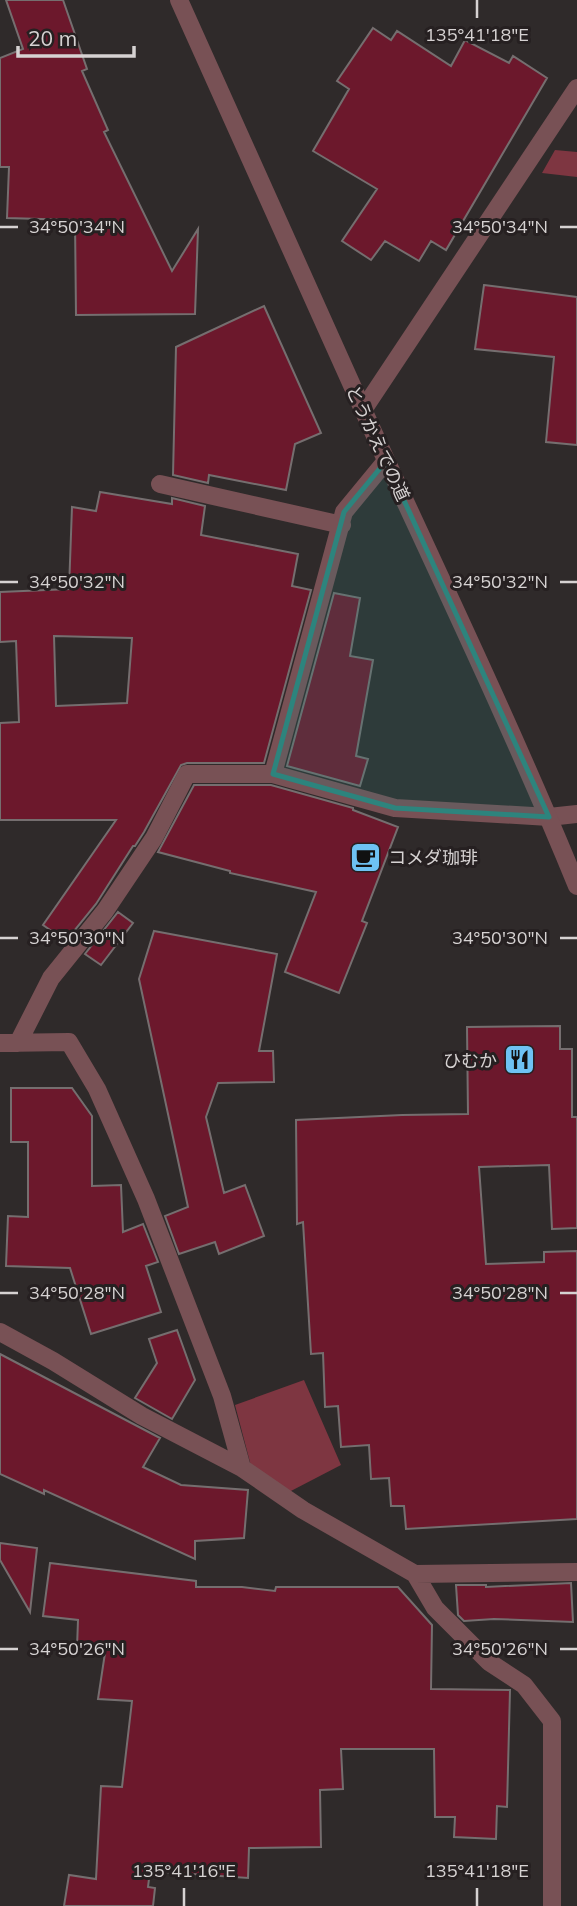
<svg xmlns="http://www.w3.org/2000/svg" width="577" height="1906" viewBox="0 0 577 1906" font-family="Mulish,'Noto Sans JP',sans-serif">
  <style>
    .green { fill: #7e3641 }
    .building { fill: #6c182c; stroke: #756e6f; stroke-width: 2; fill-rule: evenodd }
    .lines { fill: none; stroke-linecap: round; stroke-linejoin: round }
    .minor { stroke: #785155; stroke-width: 18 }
    .tertiary { stroke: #785155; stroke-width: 18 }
    .marked { fill: #2d847d; fill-opacity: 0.2; stroke: #2d847d; stroke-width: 5; stroke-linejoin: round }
    .ticks { fill: none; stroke: #d6d2d2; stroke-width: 2.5 }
    .labels { text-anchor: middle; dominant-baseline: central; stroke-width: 6; stroke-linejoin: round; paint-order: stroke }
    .street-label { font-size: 18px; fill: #d6d2d2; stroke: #262021 }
    .poi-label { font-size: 18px; fill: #d6d2d2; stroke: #262021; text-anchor: start }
    .ticks-label { font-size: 18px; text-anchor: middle; fill: #d6d2d2; stroke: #262021; stroke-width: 6; stroke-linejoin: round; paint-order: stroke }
  </style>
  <rect width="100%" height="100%" fill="#2f2a2a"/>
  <path class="green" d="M 555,150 L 577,152 L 577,177 L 542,173 Z
    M 304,1380 L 341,1465 L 289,1492 L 251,1466 L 235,1405 Z"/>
  <path class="building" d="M 6,0 L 63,0 L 87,69 L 82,71 L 108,130 L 104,132 L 172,271 L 198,229 L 195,314 L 76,315 L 75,220 L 7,218 L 9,167 L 0,167 L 0,58 L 23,49 Z
    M 373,28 L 391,40 L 397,31 L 451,66 L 465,40 L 509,63 L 513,56 L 547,78 L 446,250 L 431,241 L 419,261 L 385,241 L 371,260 L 342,241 L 377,189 L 313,151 L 349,89 L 337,81 Z
    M 484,285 L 577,297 L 577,445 L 546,442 L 554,357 L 475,349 Z
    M 264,306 L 321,433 L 295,444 L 286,490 L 209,475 L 208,483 L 173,475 L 176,347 Z
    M 100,492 L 172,504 L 172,498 L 205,506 L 201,535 L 298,554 L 292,586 L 311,590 L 264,763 L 187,763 L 181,765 L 144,832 L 135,846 L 133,846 L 96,904 L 66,941 L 43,925 L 116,820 L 0,820 L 0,723 L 19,722 L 16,641 L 0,642 L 0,592 L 69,589 L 72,507 L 96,511 ZM 54,636 L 132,638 L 127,703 L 56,706 Z
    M 334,593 L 360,598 L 350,656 L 373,660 L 356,756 L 368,759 L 360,786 L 287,766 Z
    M 194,785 L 271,785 L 353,808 L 353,810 L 398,827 L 362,921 L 367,923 L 339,993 L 285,972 L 316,892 L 230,873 L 230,871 L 158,852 Z
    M 118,912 L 133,923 L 101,965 L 85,954 Z
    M 154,931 L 277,954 L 259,1051 L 273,1051 L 274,1082 L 218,1083 L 206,1117 L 224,1193 L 245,1185 L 264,1236 L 219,1254 L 215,1242 L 179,1254 L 165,1216 L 188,1207 L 139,979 Z
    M 560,1026 L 560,1049 L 572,1049 L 572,1117 L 577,1117 L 577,1228 L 552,1229 L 549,1165 L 479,1167 L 486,1264 L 544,1262 L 544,1252 L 577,1251 L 577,1519 L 406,1529 L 404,1506 L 391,1506 L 389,1478 L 371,1479 L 369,1445 L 341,1447 L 338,1406 L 325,1407 L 323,1353 L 311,1354 L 303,1222 L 297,1224 L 296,1120 L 402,1115 L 468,1114 L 467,1027 Z
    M 11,1088 L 72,1088 L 92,1116 L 92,1186 L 121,1185 L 123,1232 L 143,1224 L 158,1262 L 146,1266 L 161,1312 L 91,1334 L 70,1268 L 6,1266 L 8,1216 L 28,1217 L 28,1142 L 11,1142 Z
    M 177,1330 L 195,1380 L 172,1419 L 135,1398 L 157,1363 L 149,1339 Z
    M 0,1354 L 160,1438 L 143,1467 L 181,1485 L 248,1490 L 244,1538 L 195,1541 L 195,1559 L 44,1490 L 44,1494 L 0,1474 Z
    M 0,1543 L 37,1548 L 30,1612 L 0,1560 Z
    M 50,1563 L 196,1581 L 196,1587 L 242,1587 L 275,1591 L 276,1587 L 398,1587 L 432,1625 L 431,1689 L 510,1690 L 507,1807 L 497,1806 L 496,1839 L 454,1837 L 455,1817 L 435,1817 L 434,1749 L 341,1749 L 343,1789 L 320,1790 L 321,1847 L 249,1848 L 248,1878 L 150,1871 L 148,1887 L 155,1888 L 153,1906 L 64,1906 L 69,1875 L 96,1879 L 101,1786 L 122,1787 L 132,1701 L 98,1699 L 105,1653 L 77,1648 L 78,1620 L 43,1616 Z
    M 571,1583 L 573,1622 L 494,1619 L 464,1621 L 458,1615 L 456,1585 L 486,1585 L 486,1587 Z"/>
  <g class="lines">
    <path class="minor" d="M 363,410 L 577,88
      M 160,484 L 342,525
      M 273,774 L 344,512 L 386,461
      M 0,1043 L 69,1042 L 97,1089 L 146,1199 L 222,1396 L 242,1468
      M 18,1043 L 51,978 L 105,911 L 154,838 L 187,774 L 273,774 L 395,808 L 549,817 L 577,814
      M 0,1332 L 53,1361 L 142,1416 L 242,1468 L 303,1510 L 415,1574 L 435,1608 L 489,1662 L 524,1685 L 552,1721 L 552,1906
      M 415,1574 L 577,1572"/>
    <path class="tertiary" d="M 179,0 C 248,153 316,307 386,460 C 451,601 518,742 577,886"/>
  </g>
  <path class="marked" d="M 386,461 L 549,817 L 395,808 L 273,774 L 344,512 Z"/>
  <path class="ticks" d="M 477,0 L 477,18M 0,227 L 18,227M 560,227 L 577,227M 0,582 L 18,582M 560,582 L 577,582M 0,938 L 18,938M 560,938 L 577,938M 0,1293 L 18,1293M 560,1293 L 577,1293M 0,1649 L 18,1649M 560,1649 L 577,1649M 184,1888 L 184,1906M 477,1888 L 477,1906"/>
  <defs>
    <symbol id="cafe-square" viewBox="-11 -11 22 22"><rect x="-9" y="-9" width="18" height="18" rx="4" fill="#6ec2f3" stroke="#262021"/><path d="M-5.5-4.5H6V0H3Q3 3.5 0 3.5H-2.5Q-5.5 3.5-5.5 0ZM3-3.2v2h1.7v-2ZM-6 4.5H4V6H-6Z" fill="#111"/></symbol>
    <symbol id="restaurant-square" viewBox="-11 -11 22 22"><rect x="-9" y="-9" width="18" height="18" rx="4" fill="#6ec2f3" stroke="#262021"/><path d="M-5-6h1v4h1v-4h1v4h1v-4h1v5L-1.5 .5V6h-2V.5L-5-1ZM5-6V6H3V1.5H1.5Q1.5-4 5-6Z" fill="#111"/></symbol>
  </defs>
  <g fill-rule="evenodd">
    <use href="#cafe-square" x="348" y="840" width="35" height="35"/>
    <use href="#restaurant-square" x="502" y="1042" width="35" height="35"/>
  </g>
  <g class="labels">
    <g class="street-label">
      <text transform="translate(378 443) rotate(65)">とうかえでの道</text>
    </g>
    <g class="poi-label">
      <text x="388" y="857">コメダ珈琲</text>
      <text x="497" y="1060" text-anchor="end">ひむか</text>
    </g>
  </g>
  <g class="ticks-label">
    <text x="477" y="41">135°41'18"E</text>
    <text x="77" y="233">34°50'34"N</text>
    <text x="500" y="233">34°50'34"N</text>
    <text x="77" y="588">34°50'32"N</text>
    <text x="500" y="588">34°50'32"N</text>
    <text x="77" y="944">34°50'30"N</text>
    <text x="500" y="944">34°50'30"N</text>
    <text x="77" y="1299">34°50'28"N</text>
    <text x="500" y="1299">34°50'28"N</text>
    <text x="77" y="1655">34°50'26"N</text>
    <text x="500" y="1655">34°50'26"N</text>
    <text x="184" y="1877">135°41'16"E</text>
    <text x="477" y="1877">135°41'18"E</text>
  </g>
  <path d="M18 46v10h116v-10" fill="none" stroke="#d6d2d2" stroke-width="3.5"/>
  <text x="28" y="46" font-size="21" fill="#d6d2d2" stroke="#262021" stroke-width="5" paint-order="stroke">20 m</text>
</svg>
